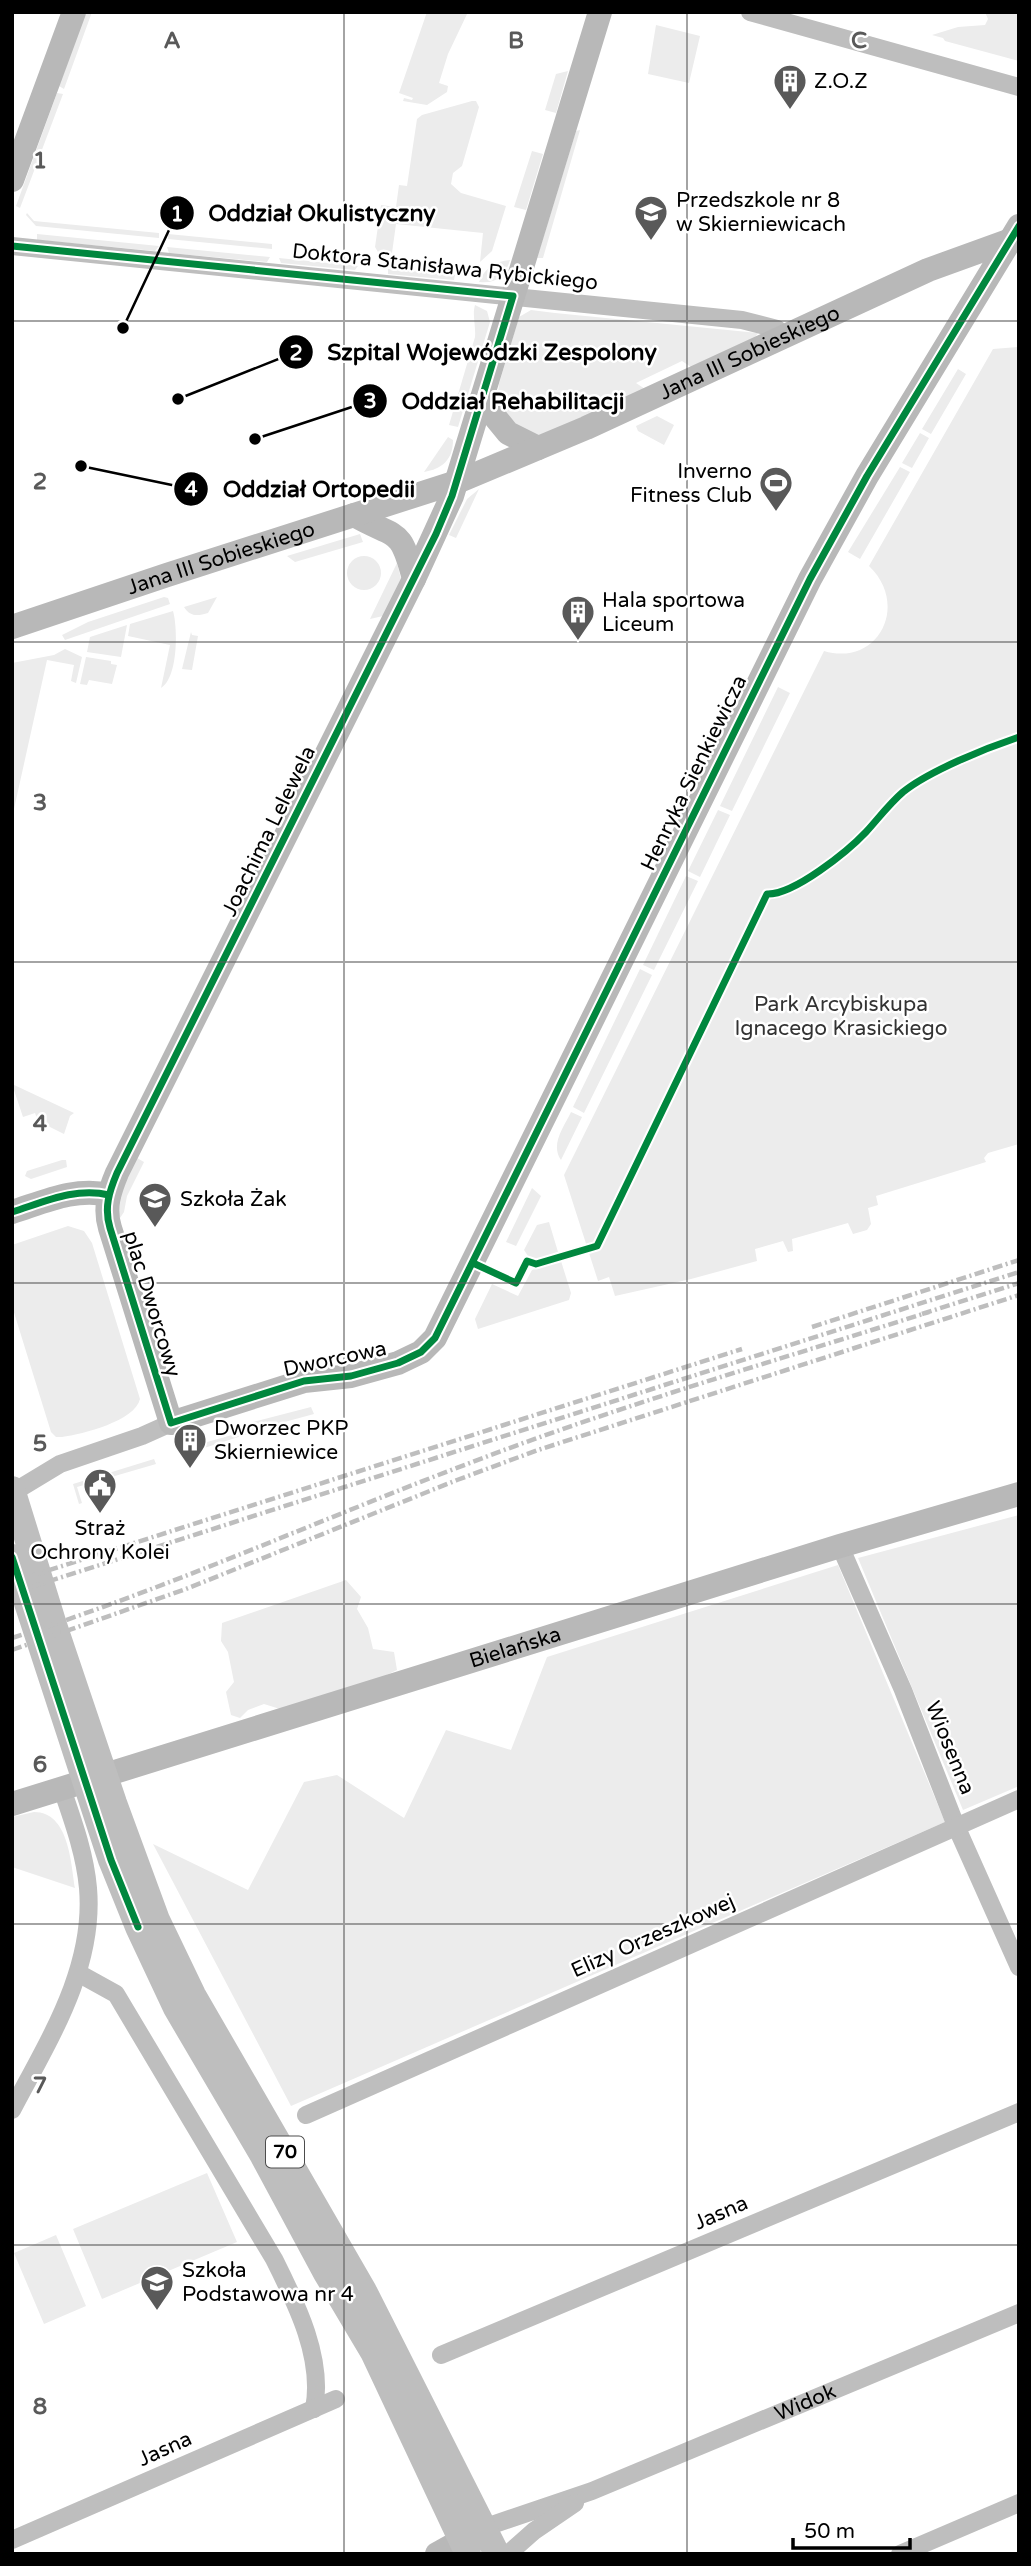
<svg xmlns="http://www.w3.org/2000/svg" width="1031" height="2566" viewBox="0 0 1031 2566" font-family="'Varela Round',sans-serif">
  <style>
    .green { fill: #ececec }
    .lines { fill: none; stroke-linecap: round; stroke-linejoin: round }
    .street { stroke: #bebebe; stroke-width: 18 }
    .secondary { stroke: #b8b8b8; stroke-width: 24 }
    .primary { stroke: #bebebe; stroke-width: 26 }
    .rail { stroke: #bebebe; stroke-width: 4.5; stroke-dasharray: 10 3.5 2 3.5; stroke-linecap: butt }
    .cycleway-casing { stroke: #fff; stroke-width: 11 }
    .cycleway { stroke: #00873e; stroke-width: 7 }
    .grid { fill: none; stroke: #595959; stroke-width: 2; stroke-opacity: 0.55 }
    .labels { text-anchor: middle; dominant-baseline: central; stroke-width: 5; stroke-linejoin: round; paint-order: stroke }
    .shield { fill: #fff; stroke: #4c4c4c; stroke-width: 2 }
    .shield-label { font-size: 19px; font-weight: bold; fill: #000 }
    .poi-label { font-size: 21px; fill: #000; stroke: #fff; text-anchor: start }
    .street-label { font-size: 21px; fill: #000; stroke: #fff }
    .park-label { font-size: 21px; fill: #333; stroke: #fff }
    .grid-label { font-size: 23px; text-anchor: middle; font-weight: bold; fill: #595959; stroke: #fff; stroke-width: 5; stroke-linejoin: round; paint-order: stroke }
    .leader { fill: none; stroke: #000; stroke-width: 2.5 }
    .callout-dot { fill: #000; stroke: #fff; stroke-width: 2.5 }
    .mark-label { font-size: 21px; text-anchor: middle; font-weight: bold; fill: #fff }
    .callout-label { font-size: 23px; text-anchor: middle; font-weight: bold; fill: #000; stroke: #fff; stroke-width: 5; stroke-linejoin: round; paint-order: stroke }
  </style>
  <rect width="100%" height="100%" fill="#fff"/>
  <path class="green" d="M 86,12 L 92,12 L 64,89 L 59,86 Z
    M 427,12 L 468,12 L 448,54 L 439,83 L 448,86 L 447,92 L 427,105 L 403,101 L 404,98 L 412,100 L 413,98 L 399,93 Z
    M 985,12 L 1019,12 L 1019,61 L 945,41 L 943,38 L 932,35 L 958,27 L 985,25 L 988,19 Z
    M 656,25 L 700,36 L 689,83 L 648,74 Z
    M 568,71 L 556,113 L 545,110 L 556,74 Z
    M 57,93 L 63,94 L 20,208 L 16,206 Z
    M 472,101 L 476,101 L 479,107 L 462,166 L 453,173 L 451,184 L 461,193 L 506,206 L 492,251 L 480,262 L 483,233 L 396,224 L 392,253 L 378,252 L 375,247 L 381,205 L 396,207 L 399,185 L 407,186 L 417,119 L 422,115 Z
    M 580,130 L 543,258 L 537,258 L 576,131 Z
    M 532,151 L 543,154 L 526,210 L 514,207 Z
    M 27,213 L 34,221 L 159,233 L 159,238 L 36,226 L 26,215 Z
    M 37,234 L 159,246 L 155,251 L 37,240 Z
    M 168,234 L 272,244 L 272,249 L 168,239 Z
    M 167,247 L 270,257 L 267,262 L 169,253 Z
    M 279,258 L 358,266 L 355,270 L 281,263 Z
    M 510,260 C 505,276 497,284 479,282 C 485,268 495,261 510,260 Z
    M 388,269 L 455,275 L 454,280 L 388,274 Z
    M 475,305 L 487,311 L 490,322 L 458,427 L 449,425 L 475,337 C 476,326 472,315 475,305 Z
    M 531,310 L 555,313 L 758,333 L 752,342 L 691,367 L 682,361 L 636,383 L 645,389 L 540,436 L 521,434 L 498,407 L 497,400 L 499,384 L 519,317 Z
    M 1019,347 L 1019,1144 L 988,1153 L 984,1158 L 986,1162 L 876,1196 L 878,1205 L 868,1208 L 871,1224 L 867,1230 L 853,1234 L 848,1223 L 792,1239 L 793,1251 L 788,1252 L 783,1241 L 755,1249 L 757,1261 L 691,1279 L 615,1296 L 609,1277 L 598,1281 L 564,1175 L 824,651 C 878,667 910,605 869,566 L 993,349 Z
    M 958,369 L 966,374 L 931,434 L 922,429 Z
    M 657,416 L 674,425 L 664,445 L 638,431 L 636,426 Z
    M 920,433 L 929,438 L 912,468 L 902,463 Z
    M 448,437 L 453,440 C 453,460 442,469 424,472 Z
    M 900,467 L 910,472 L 860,559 L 848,552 Z
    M 479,489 L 456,538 L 449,535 L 467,499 Z
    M 360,534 L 363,542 L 295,562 L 287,556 Z
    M347 573a17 17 0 1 1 34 0a17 17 0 1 1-34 0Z
    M 397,563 L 401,579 L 383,616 L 370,619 Z
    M 164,597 L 168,598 L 170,604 L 65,640 L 62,635 L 88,622 Z
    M 217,597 L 208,613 C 198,616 190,617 184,607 Z
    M 173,611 C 178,628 178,678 161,688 L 170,645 L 128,636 L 130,624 Z
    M 127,625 L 121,657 L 87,652 L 90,637 Z
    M 191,632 L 192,635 L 198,636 L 192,670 L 182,669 Z
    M 65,649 L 82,657 L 76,683 L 71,681 L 74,665 L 47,660 L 12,818 L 12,663 L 54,655 Z
    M 86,657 L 111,661 L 111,664 L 117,665 L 112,684 L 89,680 L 87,685 L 80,684 Z
    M 778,687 L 790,693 L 732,811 L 720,806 Z
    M 718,810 L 730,815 L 700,877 L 688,871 Z
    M 686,876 L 698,881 L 654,970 L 643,965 Z
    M 640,969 L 652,975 L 584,1113 L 573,1107 Z
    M 12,1084 L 74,1113 L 70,1116 L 64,1134 L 46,1125 L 40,1127 L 35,1113 L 23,1117 Z
    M 571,1112 L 582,1117 L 561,1160 C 550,1144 564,1127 571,1112 Z
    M 137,1158 L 144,1162 L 127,1196 L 124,1212 L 120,1218 C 116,1197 128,1177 137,1158 Z
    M 62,1160 L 66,1160 L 67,1167 L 31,1179 L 25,1176 L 27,1171 Z
    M 532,1188 L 541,1196 L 516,1246 L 506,1242 Z
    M 549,1222 L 558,1252 L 535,1260 L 530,1259 L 524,1250 L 537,1225 Z
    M 68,1226 L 84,1231 L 92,1243 L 140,1399 C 135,1421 83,1434 62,1437 L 56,1437 L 51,1432 L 12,1306 L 12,1245 Z
    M 561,1261 L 571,1293 L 569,1300 L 478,1329 L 475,1319 L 492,1284 L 518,1296 L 532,1270 Z
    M 311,1407 L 314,1414 L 255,1430 L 254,1432 L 201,1449 L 200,1444 L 232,1435 L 232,1432 L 253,1425 L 253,1422 Z
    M 154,1459 L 156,1464 L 77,1487 L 82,1503 L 79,1504 L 73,1484 Z
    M 1019,1515 L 1019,1786 L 963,1810 L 858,1558 Z
    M 838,1565 L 945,1822 L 291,2106 L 153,1844 L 248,1890 L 304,1782 L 337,1775 L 404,1818 L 446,1730 L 511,1750 L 547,1657 Z
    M 346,1580 L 361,1597 L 357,1609 L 368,1628 L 373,1649 L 394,1652 L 397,1670 L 370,1683 L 280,1709 L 264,1704 L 248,1710 L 240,1718 L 231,1715 L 226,1692 L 234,1682 L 228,1652 L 221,1641 L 222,1623 Z
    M 34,1812 C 69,1812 71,1863 75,1888 L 12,1867 L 12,1817 Z
    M 207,2173 L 237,2242 L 102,2299 L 73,2229 Z
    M 56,2235 L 86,2306 L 44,2324 L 14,2253 Z"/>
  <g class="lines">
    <g class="street">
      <path d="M 750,12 L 1019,87"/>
      <path d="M 12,246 L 742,320 L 777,329 L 786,337"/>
      <path d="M 12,1493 L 60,1464 L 142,1436 L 171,1423"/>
      <path d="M 840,1546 L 903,1690 L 956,1826 L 1019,1967"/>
      <path d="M 78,1973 L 116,1994 L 274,2259 C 296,2303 324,2358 314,2409"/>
      <path d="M 12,2110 C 48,2041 95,1969 88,1888 C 85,1854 73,1821 62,1789"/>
      <path d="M 306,2115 L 1019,1799"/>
      <path d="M 441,2355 L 1019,2112"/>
      <path id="s1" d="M 483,2528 L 592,2491 L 1019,2313"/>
      <path d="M 12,2540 L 336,2399"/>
      <path d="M 508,2554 L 534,2531 L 575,2503"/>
      <path d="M 900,2554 L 1019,2503"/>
    </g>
    <g class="secondary">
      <path d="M 600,12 L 452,496 L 414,579 L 117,1173 C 109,1192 104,1208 110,1228 L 171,1423 L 304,1381 L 351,1376 L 398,1363 L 421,1352 L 435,1338 L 810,579 L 867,476 L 1019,226"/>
      <path d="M 12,180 L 74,12"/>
      <path d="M 481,400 L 508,433 L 538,448"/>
      <path d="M 354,515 C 397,540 400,525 414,579"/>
      <path id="s2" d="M 12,627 L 167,575 L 457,482 L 586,428 L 928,270 L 1008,241"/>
      <path d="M 12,1212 C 44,1202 75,1187 109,1195"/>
      <path id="s3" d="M 12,1804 L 840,1546 L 1019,1494"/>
      <path d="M 437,2554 L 480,2530"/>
    </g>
    <path class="primary" d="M 12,1489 L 55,1628 L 114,1803 L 157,1920 L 193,1995 L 364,2291 L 497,2554
      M 12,1557 L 111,1860 L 138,1927 L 176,2008 L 263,2156 L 326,2273 L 373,2352 L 468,2554"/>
    <path class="rail" d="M 922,1314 L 1019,1283
      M 812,1327 L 1019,1260
      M 12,1582 L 742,1349
      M 12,1593 L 1019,1272
      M 12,1638 C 169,1588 314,1522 467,1464 C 618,1406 775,1361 929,1312
      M 12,1650 L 186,1589 L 457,1480 L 538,1450 L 1019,1295"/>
    <defs>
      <path id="cycleway" d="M 12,246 L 513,296 L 452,496 L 436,534 L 117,1173 C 109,1192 104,1208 110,1228 L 171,1423 L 304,1381 L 351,1376 L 398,1363 L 421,1352 L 435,1338 L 810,579 L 867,476 L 1019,226
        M 12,1212 C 44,1202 75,1187 109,1195
        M 473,1263 L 516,1283 L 527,1261 L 536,1264 L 597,1246 L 767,894 C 794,895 848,851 866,832 C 878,819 889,804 903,792 C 929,771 986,748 1019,737
        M 12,1557 L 111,1860 L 138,1927"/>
    </defs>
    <use href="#cycleway" class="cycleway-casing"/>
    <use href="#cycleway" class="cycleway"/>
  </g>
  <path class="grid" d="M 344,12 L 344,2554M 687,12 L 687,2554M 12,321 L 1019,321M 12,642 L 1019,642M 12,962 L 1019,962M 12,1283 L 1019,1283M 12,1604 L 1019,1604M 12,1924 L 1019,1924M 12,2245 L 1019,2245"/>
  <defs>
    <symbol id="building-pin" viewBox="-11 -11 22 30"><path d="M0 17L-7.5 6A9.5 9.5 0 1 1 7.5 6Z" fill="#595959" stroke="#fff"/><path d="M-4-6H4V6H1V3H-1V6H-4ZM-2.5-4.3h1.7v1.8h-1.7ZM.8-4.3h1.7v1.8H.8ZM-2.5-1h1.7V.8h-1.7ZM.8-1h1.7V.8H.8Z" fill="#fff"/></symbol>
    <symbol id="school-pin" viewBox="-11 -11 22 30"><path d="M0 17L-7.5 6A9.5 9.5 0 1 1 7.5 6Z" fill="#595959" stroke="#fff"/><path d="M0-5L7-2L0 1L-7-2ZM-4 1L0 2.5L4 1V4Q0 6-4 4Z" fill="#fff"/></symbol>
    <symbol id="stadium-pin" viewBox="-11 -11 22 30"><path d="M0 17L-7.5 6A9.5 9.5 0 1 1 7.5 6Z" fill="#595959" stroke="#fff"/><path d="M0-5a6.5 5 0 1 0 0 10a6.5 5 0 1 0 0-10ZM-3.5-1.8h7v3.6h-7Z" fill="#fff"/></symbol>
    <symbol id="civic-pin" viewBox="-11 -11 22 30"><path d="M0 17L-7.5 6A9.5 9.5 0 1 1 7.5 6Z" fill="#595959" stroke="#fff"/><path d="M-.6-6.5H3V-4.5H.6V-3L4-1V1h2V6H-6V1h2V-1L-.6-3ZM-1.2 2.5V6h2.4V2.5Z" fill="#fff"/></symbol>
  </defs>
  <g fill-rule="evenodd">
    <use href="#building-pin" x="771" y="62" width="38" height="52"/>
    <use href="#school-pin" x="632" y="193" width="38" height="52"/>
    <use href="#stadium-pin" x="757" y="464" width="38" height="52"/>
    <use href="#building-pin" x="559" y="593" width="38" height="52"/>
    <use href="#school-pin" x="136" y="1180" width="38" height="52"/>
    <use href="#building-pin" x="171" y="1421" width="38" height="52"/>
    <use href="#civic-pin" x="81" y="1466" width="38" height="52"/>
    <use href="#school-pin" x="138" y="2263" width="38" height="52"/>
  </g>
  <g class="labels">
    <rect class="shield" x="266" y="2136.5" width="38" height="31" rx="5"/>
    <g class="shield-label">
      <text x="285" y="2152">70</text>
    </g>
    <g class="poi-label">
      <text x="814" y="81">Z.O.Z</text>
      <text x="676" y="200">Przedszkole nr 8<tspan x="676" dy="24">w Skierniewicach</tspan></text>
      <text x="752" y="471" text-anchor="end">Inverno<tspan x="752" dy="24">Fitness Club</tspan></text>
      <text x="602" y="600">Hala sportowa<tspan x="602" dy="24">Liceum</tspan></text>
      <text x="180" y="1199">Szkoła Żak</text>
      <text x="214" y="1428">Dworzec PKP<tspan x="214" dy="24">Skierniewice</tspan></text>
      <text x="100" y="1528" text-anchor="middle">Straż<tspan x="100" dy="24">Ochrony Kolei</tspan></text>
      <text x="182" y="2270">Szkoła<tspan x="182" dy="24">Podstawowa nr 4</tspan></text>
    </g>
    <g class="street-label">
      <text transform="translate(445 267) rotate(6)">Doktora Stanisława Rybickiego</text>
      <text stroke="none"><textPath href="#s2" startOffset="788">Jana III Sobieskiego</textPath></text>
      <text stroke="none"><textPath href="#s2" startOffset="220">Jana III Sobieskiego</textPath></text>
      <text transform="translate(694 773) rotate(-64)">Henryka Sienkiewicza</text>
      <text transform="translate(269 831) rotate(-64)">Joachima Lelewela</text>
      <text transform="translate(152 1304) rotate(73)">plac Dworcowy</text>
      <text transform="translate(335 1359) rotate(-12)">Dworcowa</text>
      <text stroke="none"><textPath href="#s3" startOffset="527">Bielańska</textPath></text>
      <text transform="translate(950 1748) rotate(68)">Wiosenna</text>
      <text transform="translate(653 1936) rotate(-24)">Elizy Orzeszkowej</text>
      <text transform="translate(721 2213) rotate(-23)">Jasna</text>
      <text stroke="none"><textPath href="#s1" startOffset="346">Widok</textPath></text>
      <text transform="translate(165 2449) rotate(-24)">Jasna</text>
    </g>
    <g class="park-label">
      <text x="841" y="1004">Park Arcybiskupa<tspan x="841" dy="24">Ignacego Krasickiego</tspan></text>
    </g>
  </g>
  <g class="grid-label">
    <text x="172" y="48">A</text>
    <text x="516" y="48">B</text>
    <text x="859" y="48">C</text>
    <text x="40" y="168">1</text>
    <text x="40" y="489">2</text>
    <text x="40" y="810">3</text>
    <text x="40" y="1131">4</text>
    <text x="40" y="1451">5</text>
    <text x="40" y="1772">6</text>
    <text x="40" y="2093">7</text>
    <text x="40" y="2414">8</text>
  </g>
  <path class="leader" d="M123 328L177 213M178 399L296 352M255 439L370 401M81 466L191 489"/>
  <g class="callout-dot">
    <circle cx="123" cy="328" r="7"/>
    <circle cx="178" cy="399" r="7"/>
    <circle cx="255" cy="439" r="7"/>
    <circle cx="81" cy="466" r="7"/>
    <circle cx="177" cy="213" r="18"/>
    <circle cx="296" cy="352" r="18"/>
    <circle cx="370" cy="401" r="18"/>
    <circle cx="191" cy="489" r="18"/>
  </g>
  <g class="mark-label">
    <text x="177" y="221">1</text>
    <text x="296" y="360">2</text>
    <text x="370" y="408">3</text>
    <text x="191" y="496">4</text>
  </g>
  <g class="callout-label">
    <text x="322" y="221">Oddział Okulistyczny</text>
    <text x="492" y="360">Szpital Wojewódzki Zespolony</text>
    <text x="513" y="409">Oddział Rehabilitacji</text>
    <text x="319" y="497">Oddział Ortopedii</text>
  </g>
  <rect width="1031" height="2566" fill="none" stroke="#000000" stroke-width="28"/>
  <path d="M793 2538v10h117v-10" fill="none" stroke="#000000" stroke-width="3.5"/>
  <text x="804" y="2538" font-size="21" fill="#000000" stroke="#ffffff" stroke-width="5" paint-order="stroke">50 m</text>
</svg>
